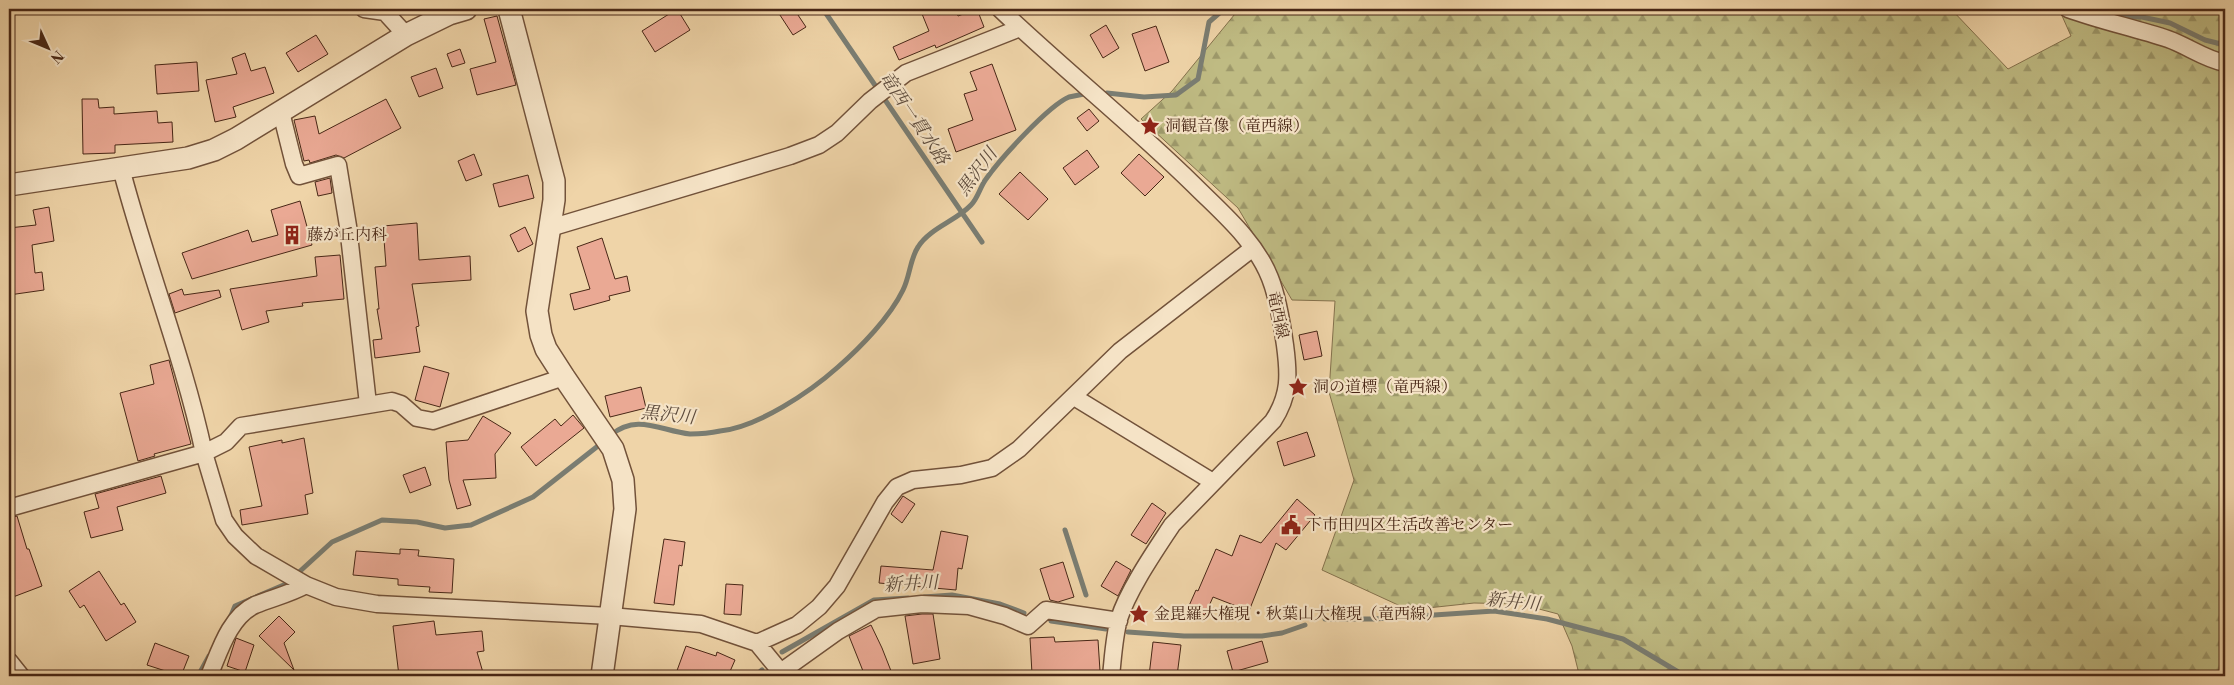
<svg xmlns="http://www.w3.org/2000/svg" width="2234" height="685" viewBox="0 0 2234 685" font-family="'Libre Bodoni','Noto Serif JP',serif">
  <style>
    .forest { fill: url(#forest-firs); stroke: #84714c }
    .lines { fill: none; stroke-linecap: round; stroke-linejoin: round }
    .stream { stroke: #7a7d72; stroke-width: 5 }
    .building { fill: #eaa994; stroke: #482716 }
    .minor-casing { stroke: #72523a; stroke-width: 19 }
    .tertiary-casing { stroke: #72523a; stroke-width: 24 }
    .minor { stroke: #f5e3c6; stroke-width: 16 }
    .tertiary { stroke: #f5e3c6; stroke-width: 21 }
    .labels { text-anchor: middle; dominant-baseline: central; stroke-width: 4.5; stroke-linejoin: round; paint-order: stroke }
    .poi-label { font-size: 16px; fill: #482716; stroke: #f5e3c6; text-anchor: start }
    .street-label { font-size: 16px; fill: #482716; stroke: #f5e3c6 }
    .water-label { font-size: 18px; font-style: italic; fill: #5d4b3c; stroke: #f5e3c6 }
  </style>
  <defs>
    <pattern id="forest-firs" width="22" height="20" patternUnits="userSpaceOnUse" patternTransform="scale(1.25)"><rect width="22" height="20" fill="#bfbb83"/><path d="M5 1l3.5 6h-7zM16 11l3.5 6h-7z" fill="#9d986a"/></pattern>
  </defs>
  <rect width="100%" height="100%" fill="#efd4a8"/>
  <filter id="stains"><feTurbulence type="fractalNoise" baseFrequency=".004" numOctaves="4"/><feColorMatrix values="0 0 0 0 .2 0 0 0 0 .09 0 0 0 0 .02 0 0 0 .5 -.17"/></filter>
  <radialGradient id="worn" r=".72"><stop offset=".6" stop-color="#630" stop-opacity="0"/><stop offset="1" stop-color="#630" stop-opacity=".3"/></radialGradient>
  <path class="forest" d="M 1239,9 L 1951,9 L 2008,69 L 2071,36 L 2059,9 L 2225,9 L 2225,676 L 1558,676 L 1579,674 L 1572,646 L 1558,614 L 1520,604 L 1474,603 L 1409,610 L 1322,570 L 1354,480 L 1329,392 L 1335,301 L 1292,300 L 1238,208 L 1141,119 L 1172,91 Z"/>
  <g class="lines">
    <path class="stream" d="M 823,9 L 982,242
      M 2104,9 L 2122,16 L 2142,17 L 2170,23 L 2205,40 L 2225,45
      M 1107,93 L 1144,97 L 1176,95 L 1198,79 L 1209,22 L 1224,9
      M 611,435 C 637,413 661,431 690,434 C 699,434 711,433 720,431 C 758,427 810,392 838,367 C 861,347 890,317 903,290 C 910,276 910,259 918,247 C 930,228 956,221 971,205 C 978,198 980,187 986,179 C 1000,159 1048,106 1069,97 C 1074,96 1079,95 1084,94
      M 1065,530 L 1086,595
      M 924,597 L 952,595 L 1000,604 L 1024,613
      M 230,618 L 235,606 L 286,584 L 332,542 L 382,520 L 417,522 L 445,528 L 471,525 L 533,497 L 603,442
      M 1325,619 L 1374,619 L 1494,611 L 1547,619 L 1623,639 L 1685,676
      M 1051,621 L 1106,629
      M 1128,632 L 1184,636 L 1262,636 L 1282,633 L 1305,625
      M 782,652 L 874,600 L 908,598
      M 198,676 L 209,656
      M 755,676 L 762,670"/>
  </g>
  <path class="building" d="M 677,9 L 690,30 L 655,52 L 642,31 Z
    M 776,9 L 794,9 L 806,27 L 793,35 Z
    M 920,9 L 955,9 L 958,16 L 977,9 L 984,27 L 936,48 L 935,45 L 899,60 L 893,47 L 929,31 Z
    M 497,16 L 516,85 L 477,95 L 470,69 L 496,62 L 484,19 Z
    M 1106,25 L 1119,48 L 1103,58 L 1090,35 Z
    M 1156,26 L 1169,62 L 1145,71 L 1132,34 Z
    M 316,35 L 328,54 L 298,72 L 286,53 Z
    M 460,49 L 465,63 L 452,67 L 447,54 Z
    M 245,53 L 251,71 L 265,67 L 274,93 L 233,107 L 236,117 L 215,122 L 206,80 L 237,74 L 232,58 Z
    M 197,62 L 199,91 L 157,94 L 155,65 Z
    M 992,64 L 1016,130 L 956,152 L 948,129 L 973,120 L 964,94 L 977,90 L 970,72 Z
    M 436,68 L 443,88 L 419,97 L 411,77 Z
    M 82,99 L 98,99 L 99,108 L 114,107 L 114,114 L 157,111 L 158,123 L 172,122 L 173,142 L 115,145 L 115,153 L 83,154 Z
    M 386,99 L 401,128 L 344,158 L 336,155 L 310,163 L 309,160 L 304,161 L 294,120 L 315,116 L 319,134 Z
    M 1089,109 L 1099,121 L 1087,131 L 1077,118 Z
    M 1087,150 L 1099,167 L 1075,185 L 1063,168 Z
    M 474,154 L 482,175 L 466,181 L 458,161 Z
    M 1139,154 L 1164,177 L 1145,196 L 1121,173 Z
    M 1020,172 L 1048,199 L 1028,220 L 999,194 Z
    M 528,175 L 534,198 L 499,207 L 493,184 Z
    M 330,178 L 332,193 L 318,196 L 315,182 Z
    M 300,201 L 312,245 L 192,279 L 182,253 L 248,230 L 252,242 L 278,235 L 271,210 Z
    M 49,207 L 54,241 L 32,245 L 35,273 L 42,272 L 44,290 L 9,295 L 9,228 L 36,225 L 33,210 Z
    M 417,223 L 419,260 L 470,256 L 471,280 L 412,284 L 419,326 L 416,327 L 420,352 L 375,358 L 373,340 L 382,339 L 377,309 L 379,309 L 375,267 L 386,266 L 383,226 Z
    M 525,227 L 533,244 L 518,252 L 510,235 Z
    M 602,238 L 615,279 L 627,276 L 630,291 L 609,296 L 610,300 L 574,310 L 570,294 L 590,289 L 577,247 Z
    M 340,255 L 344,299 L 302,303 L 303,306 L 266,311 L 269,322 L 242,330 L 230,289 L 317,276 L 315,257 Z
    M 182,289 L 184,295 L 219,290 L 221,297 L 175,313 L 169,294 Z
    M 1317,331 L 1322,356 L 1304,360 L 1299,335 Z
    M 169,360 L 191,444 L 154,454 L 155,456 L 138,461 L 120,393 L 154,384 L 150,365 Z
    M 424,366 L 449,373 L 440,407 L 415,400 Z
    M 641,387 L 646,408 L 610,417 L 605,396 Z
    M 573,415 L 584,428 L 536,466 L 521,447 L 555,419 L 561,426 Z
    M 483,416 L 511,433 L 495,454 L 496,478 L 463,480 L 471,505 L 457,509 L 449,480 L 446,442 L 468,440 Z
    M 1307,432 L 1315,456 L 1284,466 L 1277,442 Z
    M 304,438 L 313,493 L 305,495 L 308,514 L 242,525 L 240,510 L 262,506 L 249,447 L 282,440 L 282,443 Z
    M 425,467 L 431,485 L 410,493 L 403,475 Z
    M 161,476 L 166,493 L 117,507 L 123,530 L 91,538 L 84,512 L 99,508 L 95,494 Z
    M 903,496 L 915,504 L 902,523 L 891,514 Z
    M 1297,499 L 1315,515 L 1286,550 L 1276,543 L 1249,611 L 1213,597 L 1205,615 L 1188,608 L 1196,590 L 1198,591 L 1216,549 L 1232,556 L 1240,535 L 1261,543 Z
    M 1152,503 L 1166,513 L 1146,544 L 1131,535 Z
    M 17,516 L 27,549 L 29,549 L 42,586 L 13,597 L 9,586 L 9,518 Z
    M 941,531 L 968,536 L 962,569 L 958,568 L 956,590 L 879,583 L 881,566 L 933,570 Z
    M 664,539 L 685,542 L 682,566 L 679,565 L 674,605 L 654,603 Z
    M 400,549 L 419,550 L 418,556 L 454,559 L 452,593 L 429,592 L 430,587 L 398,585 L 398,579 L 353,575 L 356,551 L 400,554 Z
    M 1116,561 L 1131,570 L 1118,596 L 1101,586 Z
    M 1063,562 L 1074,597 L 1058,602 L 1050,600 L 1040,569 Z
    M 99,571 L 121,605 L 124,603 L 136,622 L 106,641 L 84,605 L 80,608 L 69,591 Z
    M 726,584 L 743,585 L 741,615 L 724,614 Z
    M 922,614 L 933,614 L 940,659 L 913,664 L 905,616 Z
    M 279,616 L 295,632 L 284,643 L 294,670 L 259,636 Z
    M 434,621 L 436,635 L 482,631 L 484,651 L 477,652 L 484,676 L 399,676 L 393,626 Z
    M 871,625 L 882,648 L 893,676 L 865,676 L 849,636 Z
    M 1054,637 L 1055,642 L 1098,640 L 1100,671 L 1032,674 L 1030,638 Z
    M 236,638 L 254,645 L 245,672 L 227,666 Z
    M 1262,641 L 1268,662 L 1233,672 L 1227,651 Z
    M 1153,642 L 1181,645 L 1177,676 L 1149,676 Z
    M 155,643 L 189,656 L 181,676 L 147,665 Z
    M 686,646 L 716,656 L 717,652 L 735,660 L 728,676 L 675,676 Z"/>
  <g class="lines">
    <defs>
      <path id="minor" d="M 364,9 L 385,12 L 406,35
        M 1000,9 C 1063,69 1132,124 1194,185 C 1222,213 1255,240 1270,278 C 1278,298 1282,324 1285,345 C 1289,375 1290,395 1273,421 L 1172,525 C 1155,551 1128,590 1119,619 C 1114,637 1113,658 1111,676
        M 2068,9 C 2101,21 2135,28 2168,39 C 2188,46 2204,59 2225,63
        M 281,112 L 294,164 L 299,176 L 338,165 L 348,226 L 368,404
        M 121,168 C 146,264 183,356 204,453 L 226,442 L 241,426 L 392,401 L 401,404 L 417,418 L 433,421 L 564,377
        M 550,228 L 790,156 L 819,145 L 837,133 L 870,101 L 906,73 L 1020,28
        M 1074,397 L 1213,482
        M 9,508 L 204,453 L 224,520 L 235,536 L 256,556 L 306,585 L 336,597 L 377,604 L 610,616 L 701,624 L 757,643 L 780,671
        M 757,643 L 797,625 L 819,607 L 837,586 L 885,502 L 897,487 L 913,480 L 961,475 L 992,468 L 1019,449 L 1120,351 L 1253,248
        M 9,661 L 21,676
        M 209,676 C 219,653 229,617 255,605 C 272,598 290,594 306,585
        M 775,676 L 838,631 L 876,609 L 922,604 L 969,606 L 1005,616 L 1028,626 L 1046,610 L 1119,621"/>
      <path id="tertiary" d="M 509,9 L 554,181 L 554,200 L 537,311 L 541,335 L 546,349 L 564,377 L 613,449 L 623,480 L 625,509 L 602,676
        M 9,185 L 188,158 L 214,150 L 236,139 L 406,35 L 449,14 L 466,9"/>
    </defs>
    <use href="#minor" class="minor-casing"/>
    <use href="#tertiary" class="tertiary-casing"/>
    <use href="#minor" class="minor"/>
    <use href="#tertiary" class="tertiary"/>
  </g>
  <defs>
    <symbol id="sight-bare" viewBox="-9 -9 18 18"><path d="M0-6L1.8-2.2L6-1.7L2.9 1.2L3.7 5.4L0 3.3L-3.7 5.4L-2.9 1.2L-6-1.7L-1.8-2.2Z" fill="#8f2418" stroke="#f5e3c6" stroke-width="2.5" paint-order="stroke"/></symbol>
    <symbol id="building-bare" viewBox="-9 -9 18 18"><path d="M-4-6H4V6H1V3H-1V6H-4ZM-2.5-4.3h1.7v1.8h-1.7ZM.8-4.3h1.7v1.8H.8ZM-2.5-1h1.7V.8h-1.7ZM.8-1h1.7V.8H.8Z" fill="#8f2418" stroke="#f5e3c6" stroke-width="2.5" paint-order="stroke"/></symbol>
    <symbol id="civic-bare" viewBox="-9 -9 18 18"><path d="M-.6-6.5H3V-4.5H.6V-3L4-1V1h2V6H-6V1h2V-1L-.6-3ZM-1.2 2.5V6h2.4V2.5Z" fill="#8f2418" stroke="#f5e3c6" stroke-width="2.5" paint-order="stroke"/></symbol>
  </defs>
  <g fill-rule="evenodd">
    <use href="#sight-bare" x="1136" y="112" width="28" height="28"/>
    <use href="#building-bare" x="278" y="221" width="28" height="28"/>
    <use href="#sight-bare" x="1284" y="373" width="28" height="28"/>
    <use href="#civic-bare" x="1277" y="511" width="28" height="28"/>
    <use href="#sight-bare" x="1125" y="600" width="28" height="28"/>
  </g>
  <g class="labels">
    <g class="poi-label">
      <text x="1165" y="126">洞観音像（竜西線）</text>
      <text x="307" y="235">藤が丘内科</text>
      <text x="1313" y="387">洞の道標（竜西線）</text>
      <text x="1306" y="525">下市田四区生活改善センター</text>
      <text x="1154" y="614">金毘羅大権現・秋葉山大権現（竜西線）</text>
    </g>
    <g class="street-label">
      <text transform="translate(1278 315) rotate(78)">竜西線</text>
    </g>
    <g class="water-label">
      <text transform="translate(914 118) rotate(56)">竜西一貫水路</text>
      <text transform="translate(977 172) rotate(-53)">黒沢川</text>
      <text transform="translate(668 415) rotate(6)">黒沢川</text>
      <text transform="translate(911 584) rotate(-3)">新井川</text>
      <text transform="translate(1513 602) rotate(6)">新井川</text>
    </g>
  </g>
  <rect width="2234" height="685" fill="none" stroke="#efd4a8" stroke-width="30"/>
  <rect x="10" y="10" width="2214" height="665" fill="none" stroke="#482716" stroke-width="2.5"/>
  <rect x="15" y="15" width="2204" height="655" fill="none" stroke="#482716"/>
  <g transform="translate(48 48) rotate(134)" stroke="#f5e3c6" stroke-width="4" paint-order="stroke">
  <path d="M0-4L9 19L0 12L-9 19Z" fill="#482716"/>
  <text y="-8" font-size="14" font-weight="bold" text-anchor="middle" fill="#482716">N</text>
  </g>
  <rect width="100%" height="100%" filter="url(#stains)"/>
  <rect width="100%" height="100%" fill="url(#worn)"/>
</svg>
